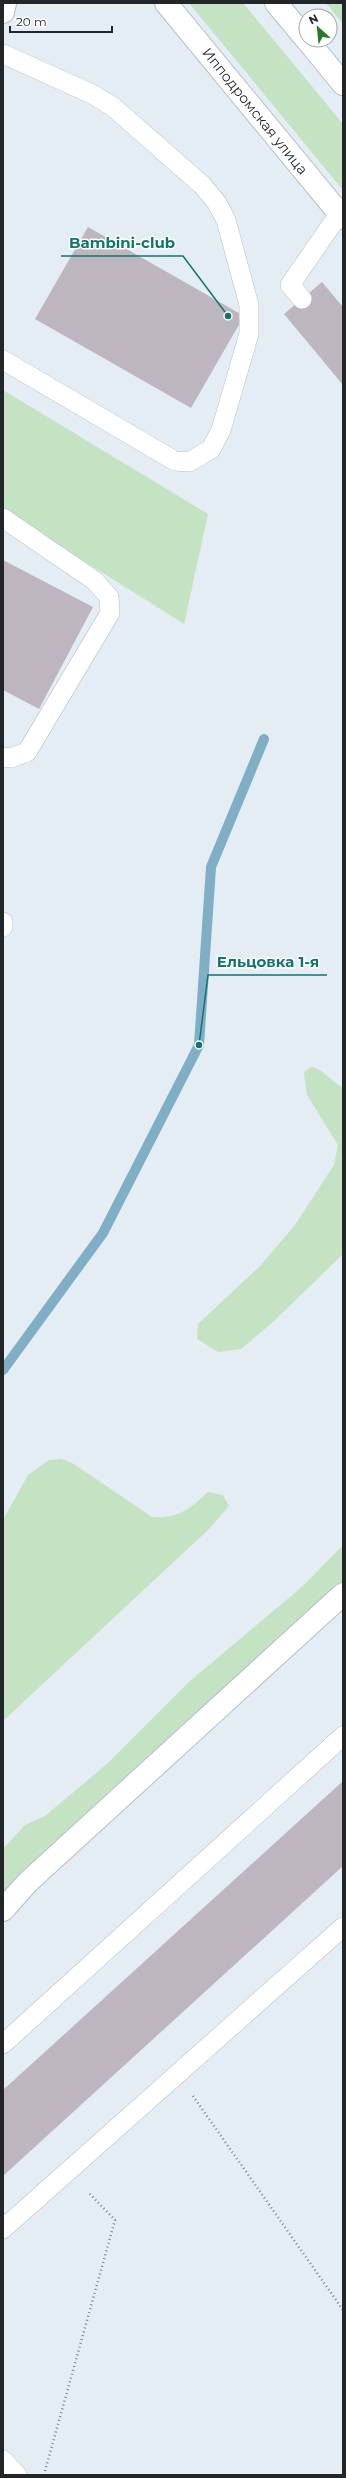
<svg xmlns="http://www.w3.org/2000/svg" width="346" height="2478" viewBox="0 0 346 2478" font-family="Montserrat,sans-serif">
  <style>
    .green { fill: #c4e3c3 }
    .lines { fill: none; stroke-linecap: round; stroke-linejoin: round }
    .stream { stroke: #7faec5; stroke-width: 10 }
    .building { fill: #beb6be }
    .lane-casing { stroke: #b7bec6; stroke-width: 20 }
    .street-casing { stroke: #b7bec6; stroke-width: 24 }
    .highway-casing { stroke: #b7bec6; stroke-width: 24 }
    .path { stroke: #80858a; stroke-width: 2.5; stroke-dasharray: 1 3; stroke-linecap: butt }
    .lane { stroke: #fff; stroke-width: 19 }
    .street { stroke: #fff; stroke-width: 22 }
    .highway { stroke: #fff; stroke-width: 22 }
    .labels { text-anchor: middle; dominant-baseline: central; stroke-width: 3; stroke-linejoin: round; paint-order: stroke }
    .street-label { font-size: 14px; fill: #232629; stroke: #fff }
    .leader { fill: none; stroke: #0f766e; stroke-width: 1.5 }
    .callout-dot { fill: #0f766e; stroke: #fff; stroke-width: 1.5 }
    .callout-label { font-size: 15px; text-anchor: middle; font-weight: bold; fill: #0f766e; stroke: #fff; stroke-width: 3; stroke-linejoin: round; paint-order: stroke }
  </style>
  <rect width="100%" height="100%" fill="#e4ecf4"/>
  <path class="green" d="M 189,3 L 243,3 L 343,124 L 343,190 Z
    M 326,3 L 343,3 L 343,24 Z
    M 3,390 L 208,514 L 184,624 L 3,510 Z
    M 311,1067 C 323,1068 331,1082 343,1087 L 343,1254 L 274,1321 L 241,1349 L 218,1352 L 197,1339 L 198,1324 L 260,1266 L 295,1225 L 334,1165 L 338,1145 L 307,1095 L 304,1072 Z
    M 62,1459 L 74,1464 L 152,1517 C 178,1519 190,1509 208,1492 L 223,1495 L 229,1506 L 210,1528 L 3,1721 L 3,1520 L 28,1475 L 49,1460 Z
    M 343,1545 L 343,1581 L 232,1690 L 186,1721 L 3,1898 L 3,1849 L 25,1825 L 45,1816 L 108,1763 L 190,1681 L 303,1586 Z"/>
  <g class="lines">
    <path class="stream" d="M 3,1370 L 103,1233 L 199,1045 L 211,867 L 264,739"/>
  </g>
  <path class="building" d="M 88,227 L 244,316 L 191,408 L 35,319 Z
    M 322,282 L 343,307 L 343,385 L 284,314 Z
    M 3,560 L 93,607 L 39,709 L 3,690 Z
    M 343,1781 L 343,1866 L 3,2176 L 3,2090 Z"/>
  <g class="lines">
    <defs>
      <path id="lane" d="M 3,54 L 92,94 L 112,106 L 202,185 L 217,203 L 226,220 L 249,305 L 249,334 L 221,430 L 211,449 L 189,462 L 175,461 L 3,360
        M 302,299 L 290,285 L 339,214
        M 3,518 L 95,581 L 109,597 L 110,613 L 27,752 L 11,758 L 3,757
        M 3,922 L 3,927
        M 3,2044 L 343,1736
        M 3,2229 L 343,1927
        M 3,2460 L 17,2475"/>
      <path id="street" d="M 3,12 L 5,3
        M 3,1910 L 28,1882 L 343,1594"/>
      <path id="highway" d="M 166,3 L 343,218
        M 276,3 L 306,39
        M 307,40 L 343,84"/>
    </defs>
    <use href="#lane" class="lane-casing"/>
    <use href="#street" class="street-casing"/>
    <use href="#highway" class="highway-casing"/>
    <path class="path" d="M 193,2096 L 343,2310
      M 45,2471 L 115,2220 L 88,2192"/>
    <use href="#lane" class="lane"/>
    <use href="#street" class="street"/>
    <use href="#highway" class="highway"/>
  </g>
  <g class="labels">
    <g class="street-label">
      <text transform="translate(255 111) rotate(51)">Ипподромская улица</text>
    </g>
  </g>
  <path class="leader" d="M228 316L183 256H61M199 1045L208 975H327"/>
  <g class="callout-dot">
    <circle cx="228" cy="316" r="4"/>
    <circle cx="199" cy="1045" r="4"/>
  </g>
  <g class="callout-label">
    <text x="122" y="248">Bambini-club</text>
    <text x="268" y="967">Ельцовка 1-я</text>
  </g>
  <rect width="346" height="2478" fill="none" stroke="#232629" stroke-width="8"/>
  <g transform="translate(318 28) rotate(333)"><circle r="19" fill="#ffffff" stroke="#a7a8a9"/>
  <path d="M0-3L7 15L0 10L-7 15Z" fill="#287924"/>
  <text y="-6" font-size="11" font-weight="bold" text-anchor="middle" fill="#232629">N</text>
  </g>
  <path d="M10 26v6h102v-6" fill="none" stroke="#232629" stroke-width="2"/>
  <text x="16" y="26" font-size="12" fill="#232629" stroke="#ffffff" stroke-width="3" paint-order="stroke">20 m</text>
</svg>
